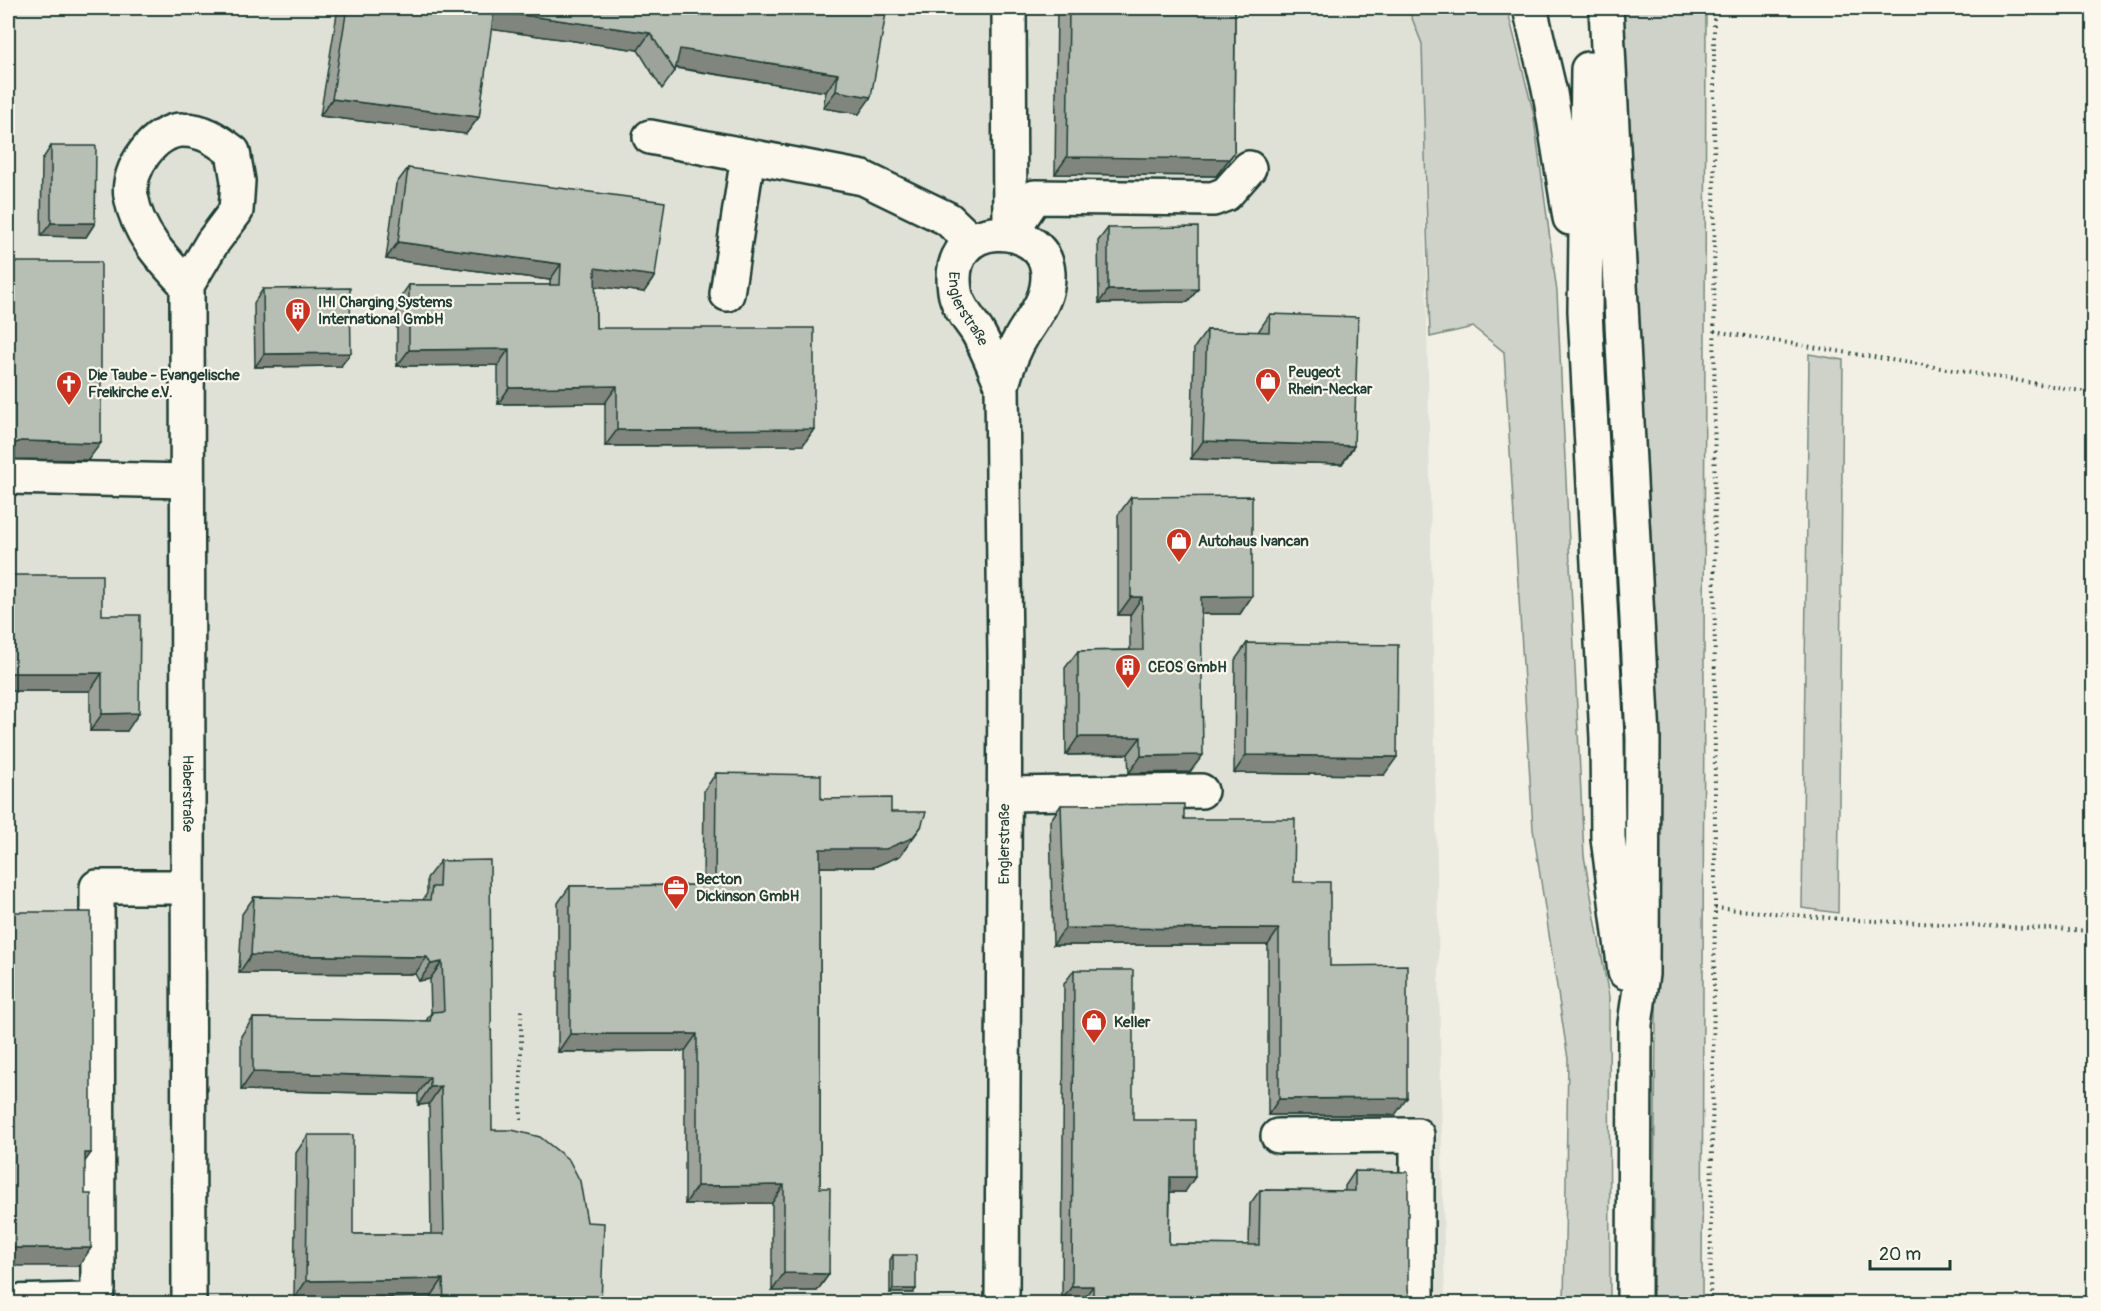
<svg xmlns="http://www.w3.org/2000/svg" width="2101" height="1311" viewBox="0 0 2101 1311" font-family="Pangolin,sans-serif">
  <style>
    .built { fill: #e0e1d6 }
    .green { fill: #cfd2c8; stroke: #77887e; stroke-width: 1.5 }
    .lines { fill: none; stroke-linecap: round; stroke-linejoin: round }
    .minor-casing { stroke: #1f3d34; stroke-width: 38 }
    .major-casing { stroke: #1f3d34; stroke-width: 38 }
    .path { stroke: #1f3d34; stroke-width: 4; stroke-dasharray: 1.5 4.5; stroke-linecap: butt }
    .minor { stroke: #fbf7ec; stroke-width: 33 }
    .major { stroke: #fbf7ec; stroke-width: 33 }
    .wall { fill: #9da39a; stroke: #1f3d34; stroke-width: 1.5 }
    .shaded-wall { fill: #80857d; stroke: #1f3d34; stroke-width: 1.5 }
    .building { fill: #b7beb3; stroke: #1f3d34; stroke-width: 1.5 }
    .labels { text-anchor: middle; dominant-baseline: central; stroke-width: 4.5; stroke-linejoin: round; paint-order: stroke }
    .poi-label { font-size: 15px; font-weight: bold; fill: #1f3d34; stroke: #fbf7ec; text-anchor: start }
    .street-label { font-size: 15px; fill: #1f3d34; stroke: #fbf7ec }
  </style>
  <rect width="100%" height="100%" fill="#f2f0e5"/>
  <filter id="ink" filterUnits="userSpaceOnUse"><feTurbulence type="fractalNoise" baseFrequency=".0167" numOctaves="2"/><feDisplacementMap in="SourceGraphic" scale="12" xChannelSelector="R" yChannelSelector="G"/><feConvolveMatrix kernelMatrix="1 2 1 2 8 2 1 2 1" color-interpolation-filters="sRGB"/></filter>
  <g filter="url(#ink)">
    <path class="built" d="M 8,8 L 1408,8 L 1422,44 L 1445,1303 L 8,1303 Z"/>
    <path class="green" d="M 1408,8 L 1507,8 L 1533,111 L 1557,292 L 1584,856 L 1609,997 L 1610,1303 L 1564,1303 L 1568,1059 L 1533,829 L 1504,352 L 1473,327 L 1430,337 L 1422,44 Z
      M 1622,8 L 1706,8 L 1702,1303 L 1653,1303 L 1659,737 C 1653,494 1631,251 1622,8 Z
      M 1809,354 L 1843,360 L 1838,913 L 1802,908 Z"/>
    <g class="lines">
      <defs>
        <g id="minor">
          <path d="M 1009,8 L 1010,234"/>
          <path d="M 650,137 L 863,178 L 948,219 L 971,241"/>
          <path d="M 1010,234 L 1035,197 L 1213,199 L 1226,194 L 1249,168"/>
          <path id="s1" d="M 187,285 C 162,259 137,232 131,196 C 126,170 155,129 183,130 C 204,130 217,140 233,152 L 238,181 L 236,211 L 212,243 L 187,285 L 189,1304"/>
          <path d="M 727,294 L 748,156"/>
          <path d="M 8,477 L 187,481"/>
          <path d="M 1004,794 L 1201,791"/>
          <path d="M 1278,1136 L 1417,1135 L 1417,1304"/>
          <path d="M 8,1302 L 87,1300 L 98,1290 L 97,887 L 187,887"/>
          <path id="s2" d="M 1002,1304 L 1005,659 L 1002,385 C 1007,367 1013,350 1023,334 C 1036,313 1049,299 1048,273 C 1045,220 943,215 955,291 C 957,306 969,319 977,331 C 987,348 994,367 1002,385"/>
        </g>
        <path id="major" d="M 1530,8 L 1550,93 L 1570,218
          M 1606,8 L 1643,738 L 1642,974 L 1635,1024 L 1634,1304
          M 1588,69 L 1585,311 L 1607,738 L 1608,838 L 1625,972"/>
      </defs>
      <use href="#minor" class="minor-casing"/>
      <use href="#major" class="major-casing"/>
      <path class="path" d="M 1714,331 L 2094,393
        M 1715,908 L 1853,920 L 2094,931
        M 521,1120 L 521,1010
        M 1710,1304 L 1715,908 L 1714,8"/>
      <use href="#minor" class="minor"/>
      <use href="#major" class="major"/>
    </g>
    <path class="wall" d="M 338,8 L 887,8 L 859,114 L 823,108 L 826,92 L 675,68 L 675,71 L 662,89 L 638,50 L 491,29 L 479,117 L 466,134 L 320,116 Z
      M 1057,8 L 1235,8 L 1234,153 L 1216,176 L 1055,174 Z
      M 51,146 L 95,223 L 86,237 L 41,236 L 42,160 Z
      M 408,168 L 655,276 L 644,292 L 595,286 L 596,328 L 814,429 L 803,445 L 605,446 L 605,403 L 498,404 L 498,365 L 397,366 L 397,302 L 409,285 L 550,285 L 550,280 L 386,259 L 396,184 Z
      M 1108,228 L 1198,289 L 1188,302 L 1099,303 L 1098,241 Z
      M 263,289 L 341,366 L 255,367 L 254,303 Z
      M 1270,314 L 1354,446 L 1342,464 L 1191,459 L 1194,348 L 1207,330 L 1258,332 Z
      M 1131,497 L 1252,596 L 1240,614 L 1201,614 L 1190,772 L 1129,773 L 1128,754 L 1066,755 L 1065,668 L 1078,651 L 1130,650 L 1130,615 L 1118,615 L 1118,515 Z
      M 8,575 L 102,615 L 127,731 L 90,731 L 90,691 L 8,691 Z
      M 1247,643 L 1384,775 L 1234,773 L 1235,660 Z
      M 716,773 L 821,799 L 891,812 L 909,844 L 900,856 L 874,867 L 820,867 L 820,1188 L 829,1274 L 817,1291 L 772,1291 L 772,1203 L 685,1204 L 685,1051 L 558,1052 L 558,903 L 570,886 L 703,885 L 704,791 Z
      M 1061,805 L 1184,819 L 1294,882 L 1395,1115 L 1268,1115 L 1268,945 L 1053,945 L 1050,821 Z
      M 440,861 L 492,1130 L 587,1222 L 601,1304 L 431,1304 L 431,1297 L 294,1299 L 296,1153 L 308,1135 L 353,1234 L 431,1234 L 429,1104 L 418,1105 L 418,1094 L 241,1090 L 241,1036 L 253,1018 L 426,1021 L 431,1013 L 430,979 L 419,981 L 415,974 L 239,973 L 242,914 L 254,897 L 423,900 L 427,893 L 427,878 Z
      M 1074,970 L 1133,1120 L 1185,1192 L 1170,1192 L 1169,1244 L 1249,1245 L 1250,1204 L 1260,1190 L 1345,1191 L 1345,1186 L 1355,1171 L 1408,1290 L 1410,1304 L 1083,1304 L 1083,1300 L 1062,1300 L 1064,984 Z
      M 893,1255 L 913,1293 L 890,1293 L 890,1260 Z"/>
    <path class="shaded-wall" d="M 494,11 L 650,33 L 638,50 L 482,28 Z
      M 680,49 L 838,74 L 826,92 L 672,67 Z
      M 836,91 L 871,97 L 859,114 L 823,108 Z
      M 332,99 L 479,117 L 466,134 L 320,116 Z
      M 1234,153 L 1216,176 L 1055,174 L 1067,157 Z
      M 51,223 L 95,223 L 86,237 L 41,236 Z
      M 398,242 L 561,264 L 550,280 L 386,259 Z
      M 595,268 L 655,276 L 644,292 L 584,285 Z
      M 1198,289 L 1188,302 L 1099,303 L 1108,290 Z
      M 509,349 L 498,365 L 397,366 L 409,350 Z
      M 351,353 L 341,366 L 255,367 L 264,354 Z
      M 617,386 L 605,403 L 498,404 L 509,388 Z
      M 814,429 L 803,445 L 605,446 L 617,430 Z
      M 21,441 L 101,443 L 88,460 L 8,459 L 8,446 Z
      M 1203,441 L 1354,446 L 1342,464 L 1191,459 Z
      M 1252,596 L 1240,614 L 1189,614 L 1201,597 Z
      M 1131,597 L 1142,597 L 1130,615 L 1118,615 Z
      M 8,673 L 102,673 L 90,691 L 8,691 Z
      M 139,713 L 127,731 L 90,731 L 102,714 Z
      M 1078,737 L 1141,737 L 1128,754 L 1066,755 Z
      M 1203,755 L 1190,772 L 1129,773 L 1141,756 Z
      M 1246,755 L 1397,757 L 1384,775 L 1234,773 Z
      M 921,827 L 900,856 L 874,867 L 808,867 L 820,849 Z
      M 1065,928 L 1279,929 L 1268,945 L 1053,945 Z
      M 251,955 L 427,957 L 415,974 L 239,973 Z
      M 442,962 L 430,979 L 419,981 L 431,964 Z
      M 570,1034 L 697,1034 L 685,1051 L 558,1052 Z
      M 253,1072 L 430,1077 L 418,1094 L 241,1090 Z
      M 441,1086 L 429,1104 L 418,1105 L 430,1087 Z
      M 1407,1098 L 1395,1115 L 1268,1115 L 1279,1099 Z
      M 85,1153 L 91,1153 L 79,1170 Z
      M 1170,1177 L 1195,1177 L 1185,1192 L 1160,1192 Z
      M 784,1185 L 772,1203 L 685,1204 L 697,1186 Z
      M 8,1248 L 91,1248 L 79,1266 L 8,1266 Z
      M 784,1273 L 829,1274 L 817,1291 L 772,1291 Z
      M 443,1279 L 431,1297 L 294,1299 L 306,1281 Z
      M 1072,1286 L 1093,1286 L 1083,1300 L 1062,1300 Z
      M 893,1289 L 916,1289 L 913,1293 L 890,1293 Z"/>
    <path class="building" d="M 347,8 L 887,8 L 871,97 L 836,91 L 838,74 L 680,49 L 675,71 L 650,33 L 494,11 L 479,117 L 332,99 Z
      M 1069,8 L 1235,8 L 1234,153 L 1229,159 L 1067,157 Z
      M 51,146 L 96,146 L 95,223 L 51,223 Z
      M 408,168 L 665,202 L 655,276 L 595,268 L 596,328 L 814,328 L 814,429 L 617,430 L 617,386 L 509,388 L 509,349 L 409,350 L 409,285 L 560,285 L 561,264 L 398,242 Z
      M 1198,227 L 1198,289 L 1108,290 L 1108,228 Z
      M 8,262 L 101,262 L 101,443 L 21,441 L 8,446 Z
      M 350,288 L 351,353 L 264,354 L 263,289 Z
      M 1270,314 L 1358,317 L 1354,446 L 1203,441 L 1207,330 L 1269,332 Z
      M 1252,496 L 1252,596 L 1201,597 L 1203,755 L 1141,756 L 1141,737 L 1078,737 L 1078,651 L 1143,650 L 1142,597 L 1131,597 L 1131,497 Z
      M 8,575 L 102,575 L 102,615 L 140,615 L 139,713 L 102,714 L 102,673 L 8,673 Z
      M 1247,643 L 1398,645 L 1397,757 L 1246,755 Z
      M 716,773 L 821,775 L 821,799 L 891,798 L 891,812 L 926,812 L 921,827 L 912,838 L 886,849 L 820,849 L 820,1188 L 830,1188 L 829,1274 L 784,1273 L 784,1185 L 697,1186 L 697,1034 L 570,1034 L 570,886 L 715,885 Z
      M 1184,804 L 1184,819 L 1295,819 L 1294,882 L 1330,882 L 1330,966 L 1407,965 L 1407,1098 L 1279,1099 L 1279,929 L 1065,928 L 1061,805 Z
      M 490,860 L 492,1130 L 512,1130 L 540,1137 L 569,1160 L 580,1181 L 587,1222 L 604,1223 L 601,1304 L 444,1304 L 443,1279 L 306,1281 L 308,1135 L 353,1135 L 353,1234 L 444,1234 L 441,1086 L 430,1087 L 430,1077 L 253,1072 L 253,1018 L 430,1021 L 432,1012 L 444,1011 L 442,962 L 431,964 L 427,957 L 251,955 L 254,897 L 430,900 L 432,887 L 439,887 L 440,861 Z
      M 8,912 L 91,912 L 91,1153 L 85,1153 L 85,1194 L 91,1194 L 91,1248 L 8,1248 Z
      M 1074,970 L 1133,970 L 1133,1120 L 1195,1120 L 1195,1177 L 1170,1177 L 1169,1244 L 1259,1245 L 1260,1190 L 1355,1191 L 1355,1171 L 1408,1172 L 1408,1290 L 1410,1304 L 1093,1304 L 1093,1286 L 1072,1286 Z
      M 893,1255 L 916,1255 L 916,1289 L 893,1289 Z"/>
  </g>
  <defs>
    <symbol id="building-pin" viewBox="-11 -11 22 30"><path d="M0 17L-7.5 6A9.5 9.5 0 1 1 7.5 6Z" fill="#c8321e" stroke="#fbf7ec"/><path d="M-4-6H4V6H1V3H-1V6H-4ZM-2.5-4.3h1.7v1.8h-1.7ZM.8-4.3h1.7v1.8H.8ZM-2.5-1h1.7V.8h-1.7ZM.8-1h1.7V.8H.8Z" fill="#fff"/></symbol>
    <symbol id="shop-pin" viewBox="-11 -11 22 30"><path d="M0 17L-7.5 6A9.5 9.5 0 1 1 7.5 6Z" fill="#c8321e" stroke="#fbf7ec"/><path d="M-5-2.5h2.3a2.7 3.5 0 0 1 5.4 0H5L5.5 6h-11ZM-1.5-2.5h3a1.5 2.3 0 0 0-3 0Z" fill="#fff"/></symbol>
    <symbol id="church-pin" viewBox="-11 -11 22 30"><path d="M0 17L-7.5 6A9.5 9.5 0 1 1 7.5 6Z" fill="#c8321e" stroke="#fbf7ec"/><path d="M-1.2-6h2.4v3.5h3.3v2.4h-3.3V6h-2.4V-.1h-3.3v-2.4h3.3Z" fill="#fff"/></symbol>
    <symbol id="office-pin" viewBox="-11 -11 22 30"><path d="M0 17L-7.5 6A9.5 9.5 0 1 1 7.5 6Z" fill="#c8321e" stroke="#fbf7ec"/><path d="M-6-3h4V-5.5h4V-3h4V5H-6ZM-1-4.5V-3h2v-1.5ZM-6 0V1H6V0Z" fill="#fff"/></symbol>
  </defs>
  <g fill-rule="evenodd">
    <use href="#building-pin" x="283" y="296" width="30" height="40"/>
    <use href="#shop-pin" x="1253" y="366" width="30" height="40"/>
    <use href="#church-pin" x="54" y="369" width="30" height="40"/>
    <use href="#shop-pin" x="1164" y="526" width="30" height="40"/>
    <use href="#building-pin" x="1113" y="652" width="30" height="40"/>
    <use href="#office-pin" x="661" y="873" width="30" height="40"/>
    <use href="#shop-pin" x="1079" y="1007" width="30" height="40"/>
  </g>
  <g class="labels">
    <g class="poi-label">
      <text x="318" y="302">IHI Charging Systems<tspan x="318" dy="17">International GmbH</tspan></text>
      <text x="1288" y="372">Peugeot<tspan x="1288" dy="17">Rhein-Neckar</tspan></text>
      <text x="88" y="375">Die Taube - Evangelische<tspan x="88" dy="17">Freikirche e.V.</tspan></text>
      <text x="1198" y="541">Autohaus Ivancan</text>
      <text x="1148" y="667">CEOS GmbH</text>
      <text x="696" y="879">Becton<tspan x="696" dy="17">Dickinson GmbH</tspan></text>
      <text x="1114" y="1022">Keller</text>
    </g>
    <g class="street-label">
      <text stroke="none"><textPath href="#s2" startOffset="1216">Englerstraße</textPath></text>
      <text stroke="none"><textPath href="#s1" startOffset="912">Haberstraße</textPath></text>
      <text stroke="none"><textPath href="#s2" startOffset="460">Englerstraße</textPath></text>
    </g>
  </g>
  <rect width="2101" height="1311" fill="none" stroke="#fbf7ec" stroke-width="30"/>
  <rect x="15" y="15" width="2071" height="1281" fill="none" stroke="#1f3d34" stroke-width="2" filter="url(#ink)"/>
  <path d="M1870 1260v9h80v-9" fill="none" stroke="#1f3d34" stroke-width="3"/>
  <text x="1879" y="1260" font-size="18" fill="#1f3d34" stroke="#fbf7ec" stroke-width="4.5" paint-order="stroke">20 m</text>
</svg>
